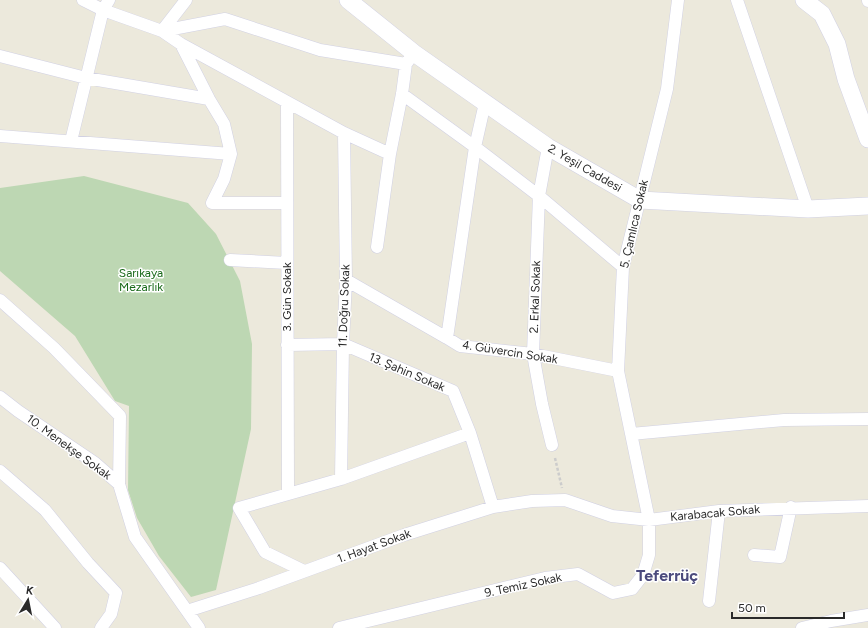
<svg xmlns="http://www.w3.org/2000/svg" width="868" height="628" viewBox="0 0 868 628" font-family="Figtree,sans-serif">
  <style>
    .cemetery { fill: #bdd7b3 }
    .lines { fill: none; stroke-linecap: round; stroke-linejoin: round }
    .minor-casing { stroke: #d1d1e3; stroke-width: 13 }
    .secondary-casing { stroke: #d1d1e3; stroke-width: 18 }
    .path { stroke: #ccc; stroke-width: 2.5; stroke-dasharray: 3 2; stroke-linecap: butt }
    .minor { stroke: #fff; stroke-width: 12 }
    .secondary { stroke: #fff; stroke-width: 17 }
    .labels { text-anchor: middle; dominant-baseline: central; stroke-width: 3; stroke-linejoin: round; paint-order: stroke }
    .street-label { font-size: 12px; fill: #2a2a2a; stroke: #fff }
    .park-label { font-size: 12px; fill: #196919; stroke: #fff }
    .district-label { font-size: 16px; font-weight: bold; fill: #4b4a7c; stroke: #fff }
  </style>
  <rect width="100%" height="100%" fill="#ece9dc"/>
  <path class="cemetery" d="M 84,176 L 188,203 L 216,234 L 240,281 L 252,344 L 251,429 L 216,590 L 191,597 L 159,556 L 137,518 L 128,490 L 129,406 L 115,401 L 75,336 L 0,271 L 0,188 Z"/>
  <g class="lines">
    <defs>
      <path id="minor" d="M 83,0 L 103,10 L 162,31 L 181,44 L 209,99 L 224,124 L 231,154 L 224,179 L 212,203 L 287,203
        M 737,0 L 808,209
        M 868,0 L 868,1
        M 162,31 L 225,19 L 320,50 L 406,64
        M 162,31 L 186,0
        M 181,44 L 344,133 L 390,154
        M 0,56 L 86,78 L 209,99
        M 402,94 L 475,147 L 539,196 L 623,267
        M 287,102 L 288,493
        M 0,136 L 231,154
        M 71,141 L 103,10 L 109,0
        M 548,147 L 539,196 L 533,354 L 542,404 L 552,445
        M 377,247 L 390,154 L 402,94 L 406,64 L 411,57
        M 230,260 L 287,263
        M 346,280 L 447,338 L 460,346 L 533,354 L 618,371
        M 0,300 L 54,348 L 120,416 L 119,484
        M 447,338 L 475,147 L 485,103
        M 287,345 L 343,344 L 453,391 L 470,433 L 493,507
        M 0,397 L 18,411 L 95,463 L 119,484 L 135,537 L 199,628
        M 631,434 L 784,420 L 868,419
        M 0,471 L 45,510 L 88,563 L 116,593 L 111,614 L 101,628
        M 341,479 L 343,344 L 346,280 L 344,133
        M 754,555 L 780,557 L 791,507
        M 0,568 L 55,628
        M 304,571 L 265,552 L 239,508 L 341,479 L 470,433
        M 709,601 L 719,511
        M 187,611 L 259,588 L 404,535 L 493,507 L 532,501 L 565,500 L 612,516 L 649,520 L 719,511 L 868,506
        M 339,628 L 545,578 L 578,574 L 613,593 L 632,589 L 643,575 L 649,555 L 649,520 L 618,371 L 623,267 L 667,89 L 678,0
        M 802,628 L 831,621 L 868,615"/>
      <path id="secondary" d="M 348,0 L 414,53 L 548,147 L 640,200 L 808,209 L 868,206
        M 804,0 L 822,14 L 837,44 L 846,79 L 868,139"/>
    </defs>
    <use href="#minor" class="minor-casing"/>
    <use href="#secondary" class="secondary-casing"/>
    <path class="path" d="M 555,458 L 562,488"/>
    <use href="#minor" class="minor"/>
    <use href="#secondary" class="secondary"/>
  </g>
  <g class="labels">
    <g class="street-label">
      <text transform="translate(585 168) rotate(30)">2. Yeşil Caddesi</text>
      <text transform="translate(634 224) rotate(-77)">5. Çamlıca Sokak</text>
      <text transform="translate(287 297) rotate(-90)">3. Gün Sokak</text>
      <text transform="translate(535 297) rotate(-88)">2. Erkal Sokak</text>
      <text transform="translate(344 306) rotate(-88)">11. Doğru Sokak</text>
      <text transform="translate(510 352) rotate(9)">4. Güvercin Sokak</text>
      <text transform="translate(407 372) rotate(23)">13. Şahin Sokak</text>
      <text transform="translate(69 447) rotate(36)">10. Menekşe Sokak</text>
      <text transform="translate(715 513) rotate(-5)">Karabacak Sokak</text>
      <text transform="translate(374 546) rotate(-20)">1. Hayat Sokak</text>
      <text transform="translate(523 585) rotate(-12)">9. Temiz Sokak</text>
    </g>
    <g class="park-label">
      <text x="141" y="273">Sarıkaya<tspan x="141" dy="14">Mezarlık</tspan></text>
    </g>
    <g class="district-label">
      <text x="667" y="575">Teferrüç</text>
    </g>
  </g>
  <g transform="translate(28 600) rotate(10)" stroke="#ffffff" stroke-width="3" paint-order="stroke">
  <path d="M0-3L7 15L0 10L-7 15Z" fill="#2a2a2a"/>
  <text y="-6" font-size="11" font-weight="bold" text-anchor="middle" fill="#2a2a2a">K</text>
  </g>
  <path d="M732 612v6h112v-6" fill="none" stroke="#2a2a2a" stroke-width="2"/>
  <text x="738" y="612" font-size="12" fill="#2a2a2a" stroke="#ffffff" stroke-width="3" paint-order="stroke">50 m</text>
</svg>
